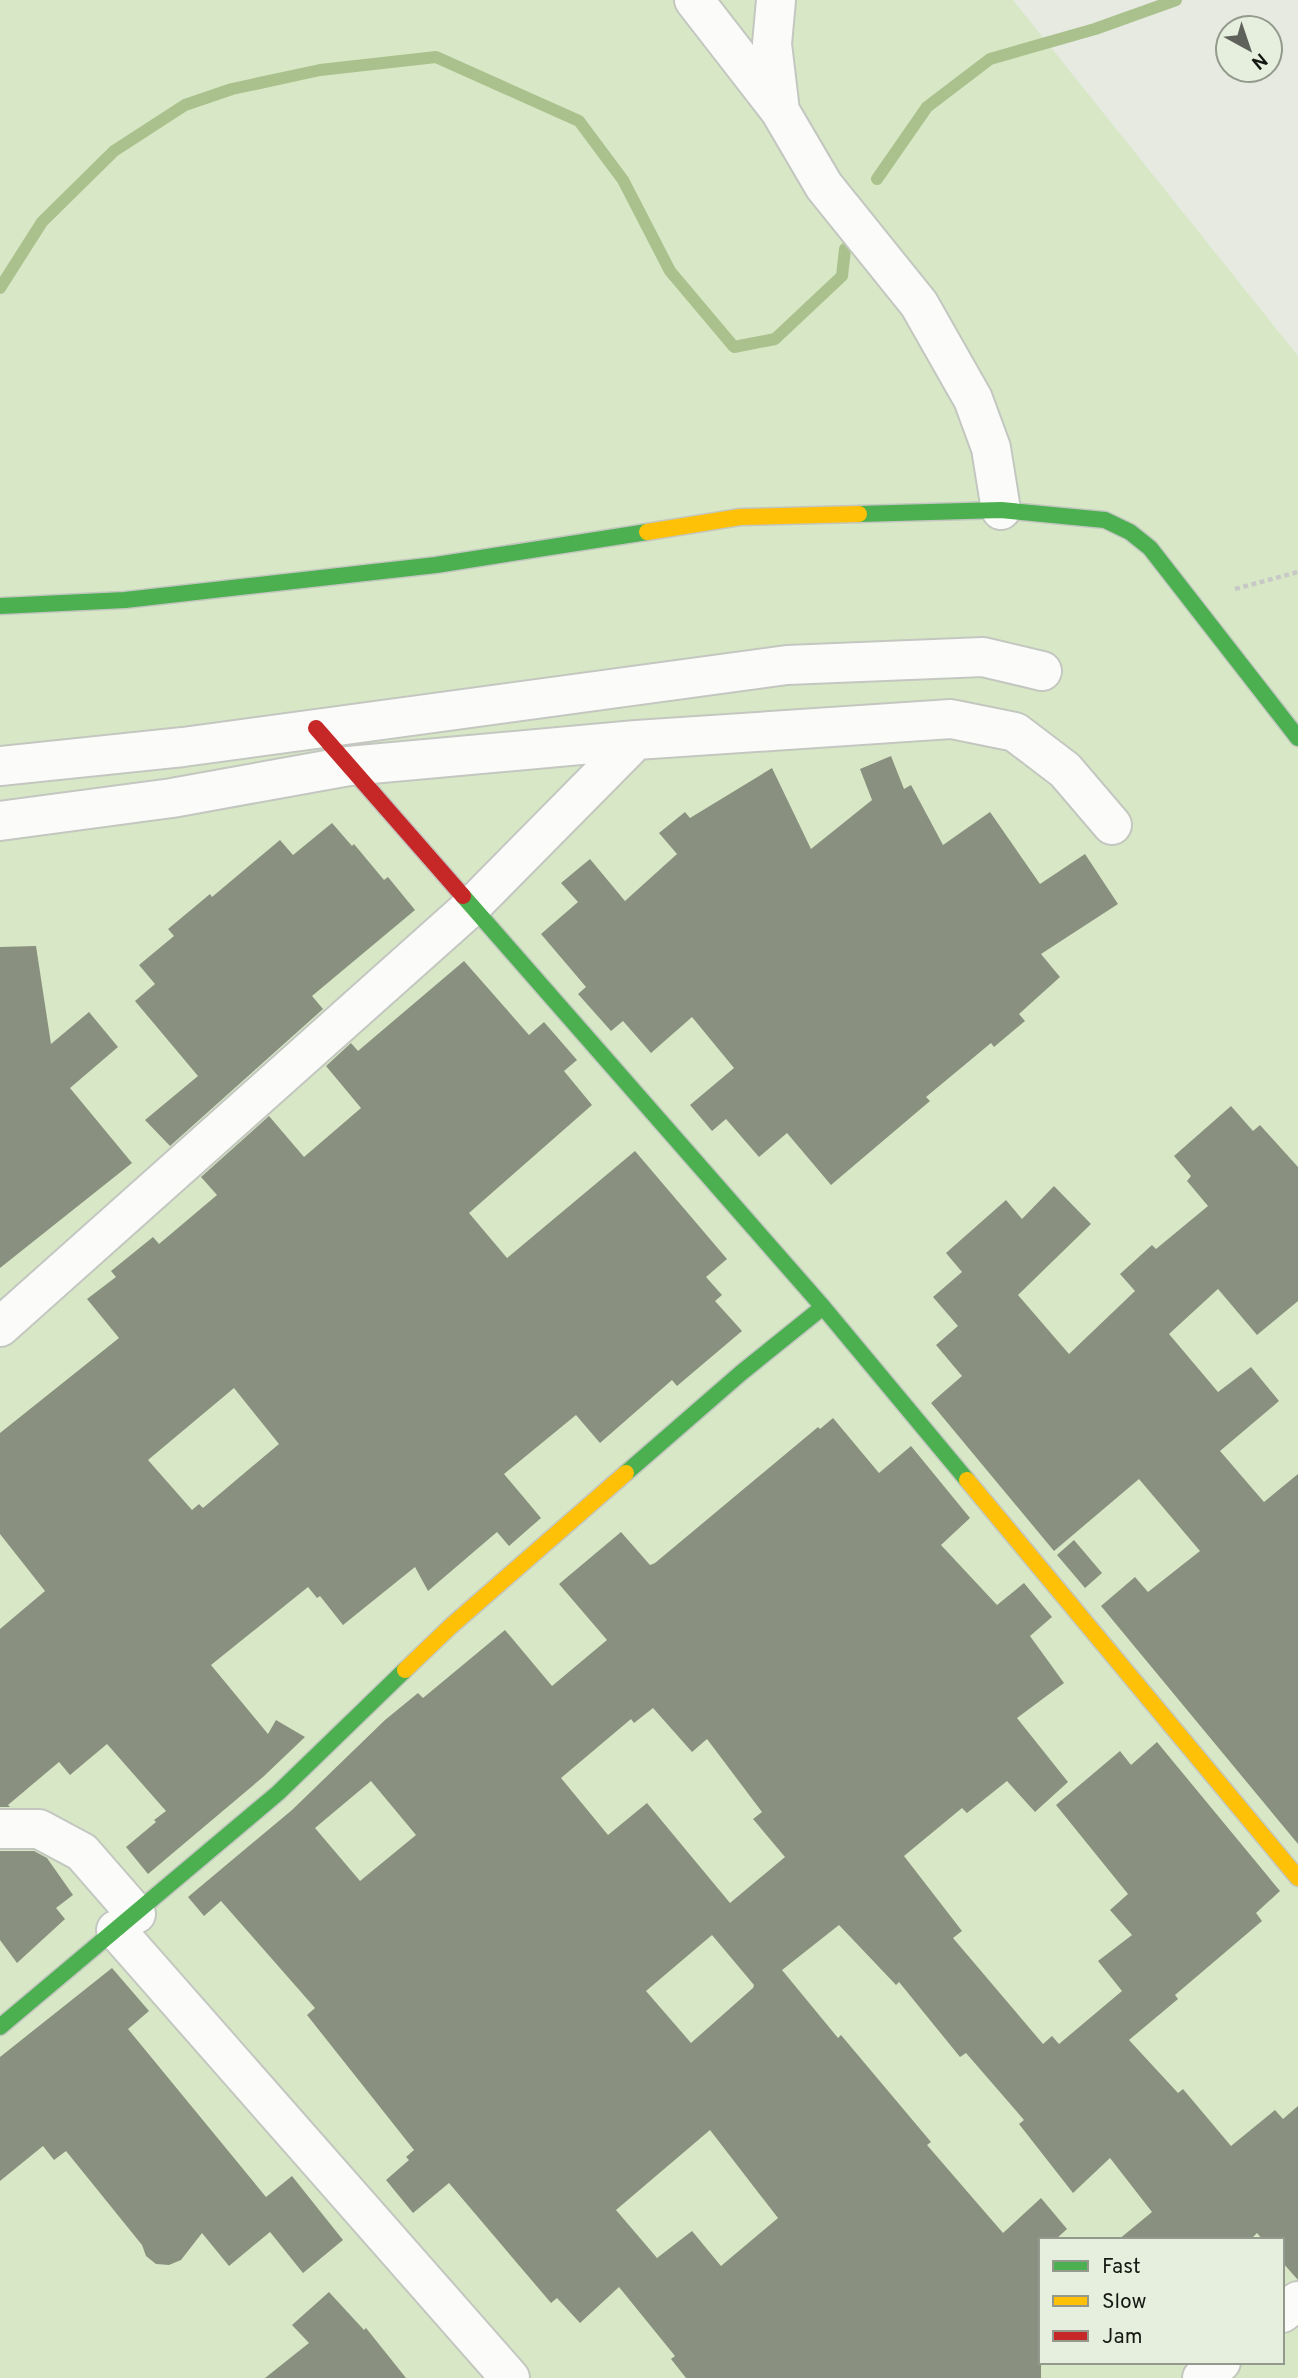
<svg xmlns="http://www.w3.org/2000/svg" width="1298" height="2378" viewBox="0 0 1298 2378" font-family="Overpass,sans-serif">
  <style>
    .green { fill: #d8e8c6; fill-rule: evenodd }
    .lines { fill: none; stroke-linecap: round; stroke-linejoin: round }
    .stream { stroke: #aac18d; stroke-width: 12 }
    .building { fill: #89907f; fill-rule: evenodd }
    .street-casing { stroke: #c3c7c0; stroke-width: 42 }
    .fast-casing { stroke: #c3c7c0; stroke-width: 19 }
    .slow-casing { stroke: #c3c7c0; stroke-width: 19 }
    .jam-casing { stroke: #c3c7c0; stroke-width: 19 }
    .path { stroke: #c8c9c6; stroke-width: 4.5; stroke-dasharray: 5 3.5; stroke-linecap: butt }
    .street { stroke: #fbfcfa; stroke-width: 38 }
    .fast { stroke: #4caf50; stroke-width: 16 }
    .slow { stroke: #ffc107; stroke-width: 16 }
    .jam { stroke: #c62828; stroke-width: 16 }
  </style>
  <rect width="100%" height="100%" fill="#e6eae1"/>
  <path class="green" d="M 0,0 L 1013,0 L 1298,356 L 1298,2378 L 0,2378 ZM 1041,2240 L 1282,2240 L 1282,2362 L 1041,2362 Z"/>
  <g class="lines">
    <path class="stream" d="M 877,179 L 927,107 L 990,59 L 1095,29 L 1176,0
      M 0,288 L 42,222 L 114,151 L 185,105 L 232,89 L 320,70 L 436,57 L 579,121 L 623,180 L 670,271 L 734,347 L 775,339 L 842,276 L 845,249"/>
  </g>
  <path class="building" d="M 891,756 L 904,789 L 911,785 L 943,845 L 990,812 L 1040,884 L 1085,854 L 1118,904 L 1041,954 L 1060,977 L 1019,1014 L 1025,1021 L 994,1047 L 991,1043 L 926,1097 L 930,1101 L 831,1185 L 787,1133 L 759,1157 L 726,1119 L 712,1131 L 690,1105 L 734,1068 L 692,1017 L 651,1053 L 623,1021 L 611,1031 L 578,994 L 586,987 L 541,934 L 578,902 L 561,883 L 590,859 L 625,901 L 677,854 L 659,833 L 685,812 L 690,818 L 772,768 L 811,849 L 872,800 L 860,769 Z
    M 332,823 L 352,846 L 354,844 L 384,880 L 388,877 L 415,910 L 312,996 L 323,1009 L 170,1146 L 145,1120 L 198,1076 L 135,1001 L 155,984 L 139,965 L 174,936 L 168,929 L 210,894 L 212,897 L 280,840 L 293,855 Z
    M 36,946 L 51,1044 L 89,1012 L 118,1047 L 70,1088 L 132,1163 L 0,1268 L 0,947 Z
    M 464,961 L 529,1035 L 544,1022 L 577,1060 L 564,1071 L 592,1105 L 469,1213 L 507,1258 L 635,1151 L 727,1259 L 706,1277 L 722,1295 L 715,1301 L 742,1331 L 677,1386 L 672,1380 L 600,1443 L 576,1415 L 504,1474 L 541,1518 L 509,1546 L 497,1532 L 428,1591 L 415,1567 L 343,1625 L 320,1596 L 317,1598 L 308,1587 L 211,1665 L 268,1734 L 276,1720 L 305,1737 L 263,1777 L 148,1874 L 126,1847 L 156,1822 L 154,1820 L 166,1811 L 107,1744 L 70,1775 L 59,1762 L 8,1805 L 10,1807 L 0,1807 L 0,1629 L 45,1591 L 0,1534 L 0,1433 L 119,1338 L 87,1299 L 116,1277 L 111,1271 L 153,1237 L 159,1244 L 217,1195 L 201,1177 L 269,1116 L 304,1157 L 361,1108 L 326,1066 L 351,1043 L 358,1051 ZM 234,1388 L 279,1444 L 203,1508 L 199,1504 L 192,1510 L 148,1460 Z
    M 1231,1106 L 1253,1131 L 1260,1125 L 1298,1167 L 1298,1301 L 1257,1335 L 1218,1289 L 1169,1334 L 1218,1392 L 1251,1367 L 1279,1401 L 1220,1451 L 1264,1502 L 1298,1474 L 1298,1844 L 1101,1606 L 1135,1577 L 1148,1592 L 1200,1551 L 1139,1479 L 1054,1551 L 931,1403 L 962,1376 L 936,1345 L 958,1326 L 933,1297 L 962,1272 L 946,1253 L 1006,1200 L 1022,1219 L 1054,1186 L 1091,1224 L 1018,1295 L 1069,1354 L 1135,1291 L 1120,1274 L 1152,1245 L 1156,1249 L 1208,1206 L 1187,1181 L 1191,1176 L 1174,1156 Z
    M 833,1418 L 879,1473 L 911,1446 L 970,1518 L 941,1545 L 997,1605 L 1024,1583 L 1052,1617 L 1030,1636 L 1064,1683 L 1017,1718 L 1068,1782 L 1035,1812 L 1007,1781 L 967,1813 L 962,1808 L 904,1856 L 962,1931 L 953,1938 L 1043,2044 L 1052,2036 L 1059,2044 L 1122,1991 L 1098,1961 L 1132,1935 L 1110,1910 L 1128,1894 L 1056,1805 L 1120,1751 L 1131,1765 L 1157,1742 L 1280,1891 L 1256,1913 L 1262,1921 L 1175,1995 L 1178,1999 L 1129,2040 L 1178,2093 L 1183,2089 L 1231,2146 L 1275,2110 L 1283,2119 L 1298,2106 L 1298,2280 L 1282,2262 L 1282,2240 L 1263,2240 L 1257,2233 L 1250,2240 L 1118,2240 L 1152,2212 L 1110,2158 L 1073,2193 L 1019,2124 L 1024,2120 L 966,2053 L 960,2057 L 899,1982 L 896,1985 L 839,1925 L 782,1970 L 838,2038 L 841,2035 L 931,2142 L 927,2145 L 1003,2233 L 1041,2198 L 1067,2229 L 1055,2240 L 1041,2240 L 1041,2378 L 686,2378 L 671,2359 L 675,2356 L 619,2287 L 580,2323 L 557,2298 L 551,2303 L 449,2183 L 413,2213 L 386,2180 L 409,2160 L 406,2157 L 414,2150 L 307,2015 L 315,2008 L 221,1901 L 204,1916 L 188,1897 L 292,1810 L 385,1720 L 418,1693 L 423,1698 L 505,1630 L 552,1686 L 607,1640 L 559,1584 L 621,1532 L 650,1565 L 655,1563 L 818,1427 L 820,1429 ZM 653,1708 L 692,1752 L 707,1739 L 762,1812 L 753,1819 L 785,1857 L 730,1903 L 647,1803 L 608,1835 L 561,1778 L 631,1719 L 634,1723 ZM 371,1781 L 416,1835 L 360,1881 L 315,1828 ZM 712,1935 L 754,1985 L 753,1988 L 691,2043 L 646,1991 ZM 710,2130 L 778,2218 L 721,2266 L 692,2231 L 657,2258 L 616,2210 Z
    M 1074,1540 L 1102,1573 L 1085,1588 L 1057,1555 Z
    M 0,1851 L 34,1851 L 47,1858 L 73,1895 L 56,1908 L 65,1919 L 17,1963 L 0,1940 Z
    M 112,1968 L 149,2011 L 128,2029 L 266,2197 L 292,2176 L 343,2240 L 303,2273 L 270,2232 L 229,2266 L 202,2233 L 181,2260 L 169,2265 L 156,2264 L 146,2256 L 142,2245 L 66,2151 L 54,2160 L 43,2146 L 0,2181 L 0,2057 Z
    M 329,2292 L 364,2330 L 366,2328 L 406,2378 L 265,2378 L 309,2343 L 292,2325 Z"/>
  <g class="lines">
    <defs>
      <path id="street" d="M 694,0 L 780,111
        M 776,0 L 772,44 L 780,111 L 824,186 L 919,304 L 973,399 L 991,448 L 1001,510
        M 0,766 L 183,747 L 787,665 L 983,657 L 1042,671
        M 0,821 L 172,798 L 349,766 L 636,740 L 951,719 L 1015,732 L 1065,770 L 1112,825
        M 0,1327 L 473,905 L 636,740
        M 0,1829 L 39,1829 L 82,1852 L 136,1914
        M 116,1930 L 510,2378
        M 1282,2313 L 1298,2301
        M 1202,2378 L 1221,2362"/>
      <path id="fast" d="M 859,514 L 1001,510 L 1105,520 L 1130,532 L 1150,548 L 1298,738
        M 0,606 L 125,600 L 436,565 L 647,532
        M 463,896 L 823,1307 L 967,1480
        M 626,1473 L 741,1373 L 823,1307
        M 0,2027 L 278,1793 L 405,1670"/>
      <path id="slow" d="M 647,532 L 740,517 L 859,514
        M 967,1480 L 1298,1878
        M 405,1670 L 451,1626 L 626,1473"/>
      <path id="jam" d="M 316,728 L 463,896"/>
    </defs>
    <use href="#street" class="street-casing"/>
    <use href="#fast" class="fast-casing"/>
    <use href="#slow" class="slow-casing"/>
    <use href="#jam" class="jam-casing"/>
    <path class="path" d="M 1235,589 L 1298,572"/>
    <use href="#street" class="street"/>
    <use href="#fast" class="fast"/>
    <use href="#slow" class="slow"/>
    <use href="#jam" class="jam"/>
  </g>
  <rect x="1039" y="2238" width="245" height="126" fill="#e6eedd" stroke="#93998c" stroke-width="2"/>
  <rect x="1053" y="2261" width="35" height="10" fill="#4caf50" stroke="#93998c" stroke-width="2"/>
  <text x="1102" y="2273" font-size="21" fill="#161913">Fast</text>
  <rect x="1053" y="2296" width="35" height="10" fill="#ffc107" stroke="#93998c" stroke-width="2"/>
  <text x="1102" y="2308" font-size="21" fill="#161913">Slow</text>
  <rect x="1053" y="2331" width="35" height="10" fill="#c62828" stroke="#93998c" stroke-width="2"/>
  <text x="1102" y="2343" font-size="21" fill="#161913">Jam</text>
  <g transform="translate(1249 49) rotate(140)"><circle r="33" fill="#e6eedd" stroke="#93998c" stroke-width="2"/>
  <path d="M0-5L12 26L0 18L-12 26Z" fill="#5f625b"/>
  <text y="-10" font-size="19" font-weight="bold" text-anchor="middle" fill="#161913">N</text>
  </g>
</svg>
